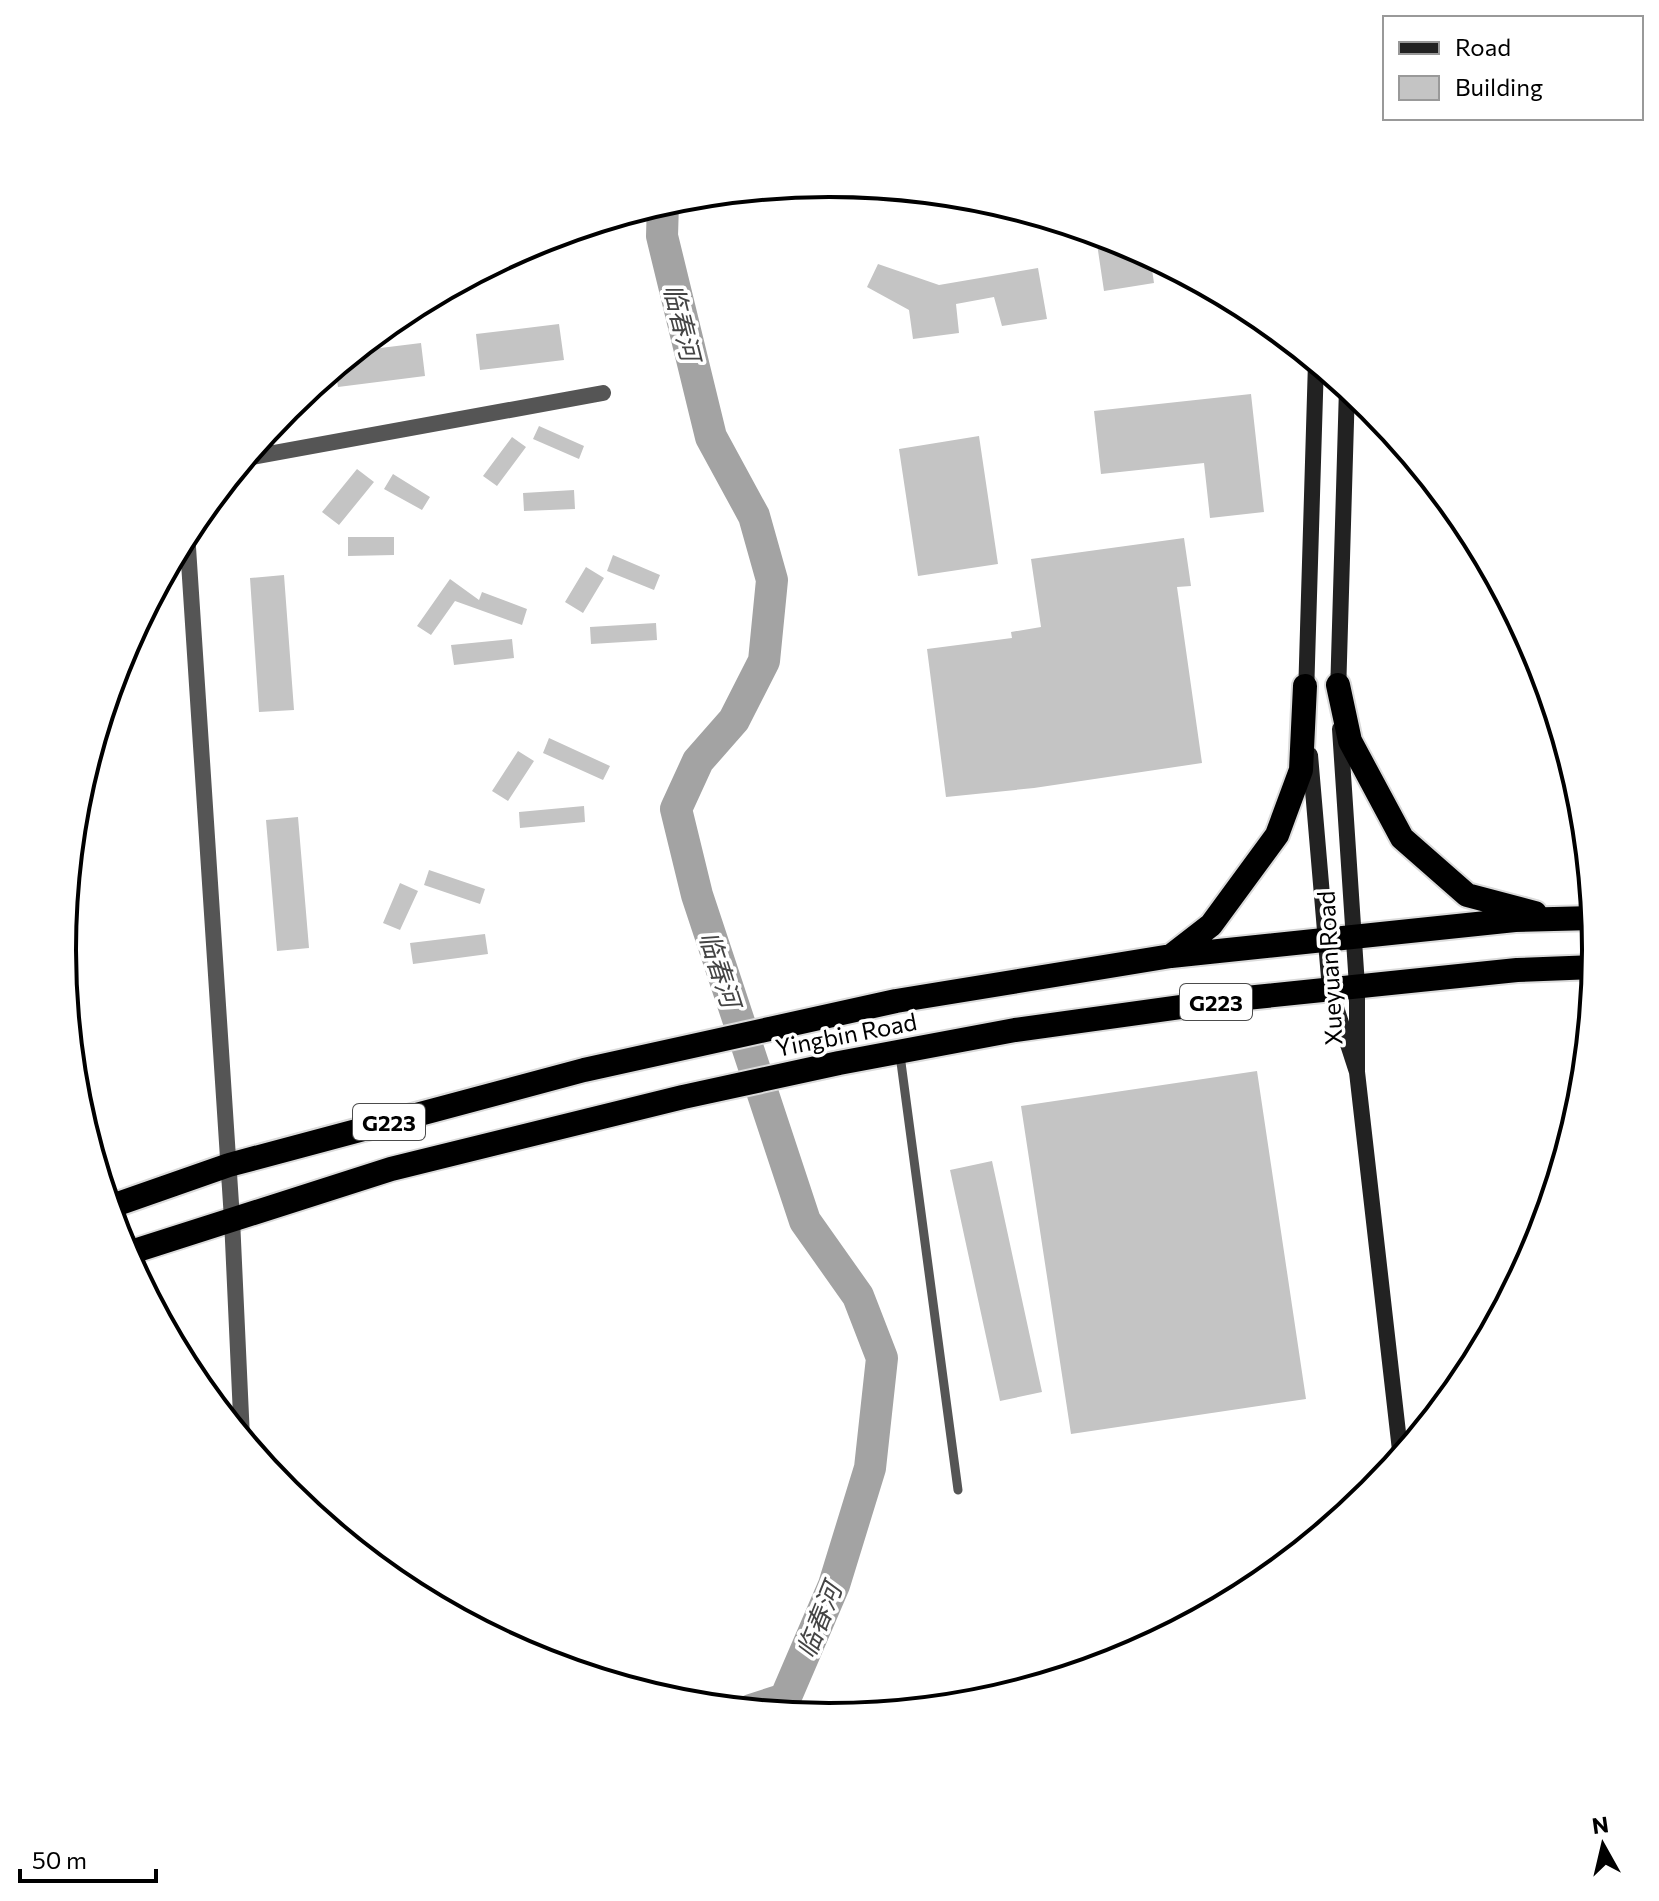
<svg xmlns="http://www.w3.org/2000/svg" width="1659" height="1901" viewBox="0 0 1659 1901" font-family="Commissioner,'Noto Sans SC',sans-serif">
  <style>
    .lines { fill: none; stroke-linecap: round; stroke-linejoin: round }
    .river { stroke: #a3a3a3; stroke-width: 32 }
    .building { fill: #c4c4c4 }
    .highway-casing { stroke: #dbdbdb; stroke-width: 28 }
    .lane { stroke: #555; stroke-width: 9 }
    .street { stroke: #555; stroke-width: 16 }
    .secondary { stroke: #222; stroke-width: 16 }
    .highway { stroke: #000; stroke-width: 24 }
    .labels { text-anchor: middle; dominant-baseline: central; stroke-width: 7; stroke-linejoin: round; paint-order: stroke }
    .shield { fill: #fff; stroke: #4c4c4c; stroke-width: 2 }
    .shield-label { font-size: 22px; font-weight: bold; fill: #000 }
    .street-label { font-size: 24px; fill: #000; stroke: #fff }
    .water-label { font-size: 26px; font-style: italic; fill: #444; stroke: #fff }
    .rim { fill: none; stroke: #000; stroke-width: 4 }
  </style>
  <rect width="100%" height="100%" fill="#fff"/>
  <g class="lines">
    <path class="river" d="M 663,203 L 662,236 L 711,437 L 754,516 L 772,580 L 764,661 L 734,720 L 698,761 L 676,809 L 697,895 L 805,1221 L 858,1296 L 882,1358 L 870,1468 L 834,1585 L 785,1699 L 751,1710"/>
  </g>
  <path class="building" d="M 1105,236 L 1124,242 L 1150,256 L 1154,283 L 1104,291 L 1096,237 Z
    M 878,264 L 939,285 L 1038,268 L 1047,319 L 1002,326 L 994,297 L 956,304 L 959,333 L 913,339 L 909,310 L 867,287 Z
    M 559,324 L 564,360 L 480,370 L 476,334 Z
    M 421,343 L 425,376 L 338,387 L 335,368 L 356,351 Z
    M 1251,394 L 1264,512 L 1210,518 L 1204,463 L 1101,474 L 1094,411 Z
    M 539,426 L 584,446 L 579,459 L 533,439 Z
    M 979,436 L 998,564 L 918,576 L 899,449 Z
    M 512,437 L 526,447 L 497,486 L 483,476 Z
    M 357,469 L 374,482 L 339,525 L 322,512 Z
    M 393,474 L 430,497 L 422,510 L 384,489 Z
    M 574,490 L 575,509 L 524,511 L 523,493 Z
    M 348,537 L 394,537 L 394,555 L 348,556 Z
    M 1184,538 L 1191,586 L 1177,587 L 1202,763 L 1034,788 L 946,797 L 927,649 L 1012,638 L 1011,632 L 1041,627 L 1031,559 Z
    M 613,555 L 660,575 L 654,590 L 607,571 Z
    M 586,567 L 604,578 L 583,613 L 565,602 Z
    M 284,575 L 294,710 L 259,712 L 250,578 Z
    M 450,579 L 479,600 L 482,592 L 527,609 L 522,625 L 455,601 L 431,635 L 417,626 Z
    M 656,623 L 657,640 L 591,644 L 590,627 Z
    M 512,639 L 514,658 L 454,665 L 451,645 Z
    M 549,738 L 610,766 L 603,780 L 543,753 Z
    M 518,751 L 534,761 L 508,801 L 492,791 Z
    M 584,806 L 585,822 L 520,828 L 519,812 Z
    M 298,817 L 309,948 L 277,951 L 266,820 Z
    M 429,870 L 485,889 L 480,904 L 424,885 Z
    M 400,883 L 418,891 L 400,930 L 383,923 Z
    M 485,934 L 488,954 L 413,964 L 410,943 Z
    M 1257,1071 L 1306,1399 L 1071,1434 L 1021,1106 Z
    M 992,1161 L 1042,1392 L 1000,1401 L 950,1170 Z"/>
  <g class="lines">
    <defs>
      <path id="highway" d="M 1338,685 L 1350,741 L 1402,838 L 1467,895 L 1535,913
        M 1171,956 L 1211,925 L 1277,835 L 1301,770 L 1305,686
        M 109,1207 L 229,1165 L 584,1070 L 896,1001 L 1171,956 L 1515,920 L 1594,918
        M 125,1254 L 391,1169 L 683,1097 L 839,1063 L 1015,1030 L 1246,998 L 1517,970 L 1595,967"/>
    </defs>
    <use href="#highway" class="highway-casing"/>
    <path class="lane" d="M 900,1055 L 958,1490"/>
    <path class="street" d="M 246,458 L 603,393
      M 187,532 L 232,1219 L 242,1438"/>
    <path class="secondary" d="M 1338,694 L 1347,388
      M 1306,696 L 1316,362
      M 1310,755 L 1330,989 L 1357,1072 L 1357,986 L 1340,729
      M 1357,1072 L 1401,1459"/>
    <use href="#highway" class="highway"/>
  </g>
  <g class="labels">
    <g class="shield">
      <rect x="1180" y="984" width="72" height="36" rx="6"/>
      <rect x="353" y="1104" width="72" height="36" rx="6"/>
    </g>
    <g class="shield-label">
      <text x="1216" y="1002">G223</text>
      <text x="389" y="1122">G223</text>
    </g>
    <g class="street-label">
      <text transform="translate(1329 968) rotate(-93)">Xueyuan Road</text>
      <text transform="translate(846 1034) rotate(-11)">Yingbin Road</text>
    </g>
    <g class="water-label">
      <text transform="translate(683 322) rotate(76)">临春河</text>
      <text transform="translate(721 969) rotate(72)">临春河</text>
      <text transform="translate(818 1620) rotate(-68)">临春河</text>
    </g>
  </g>
  <path d="M0 0H1659V1901H0ZM76 950a753 753 0 1 1 1506 0a753 753 0 1 1-1506 0Z" fill="#fff" fill-rule="evenodd"/>
  <path class="rim" d="M76 950a753 753 0 1 1 1506 0a753 753 0 1 1-1506 0Z"/>
  <rect x="1383" y="16" width="260" height="104" fill="#ffffff" stroke="#999999" stroke-width="2"/>
  <rect x="1399" y="42" width="40" height="12" fill="#222222" stroke="#999999" stroke-width="2"/>
  <text x="1455" y="56" font-size="24" fill="#000000">Road</text>
  <rect x="1399" y="76" width="40" height="24" fill="#c4c4c4" stroke="#999999" stroke-width="2"/>
  <text x="1455" y="96" font-size="24" fill="#000000">Building</text>
  <g transform="translate(1603 1845) rotate(352)" stroke="#ffffff" stroke-width="6" paint-order="stroke">
  <path d="M0-6L14 30L0 20L-14 30Z" fill="#000000"/>
  <text y="-12" font-size="22" font-weight="bold" text-anchor="middle" fill="#000000">N</text>
  </g>
  <path d="M20 1869v12h136v-12" fill="none" stroke="#000000" stroke-width="4"/>
  <text x="32" y="1869" font-size="24" fill="#000000" stroke="#ffffff" stroke-width="6" paint-order="stroke">50 m</text>
</svg>
